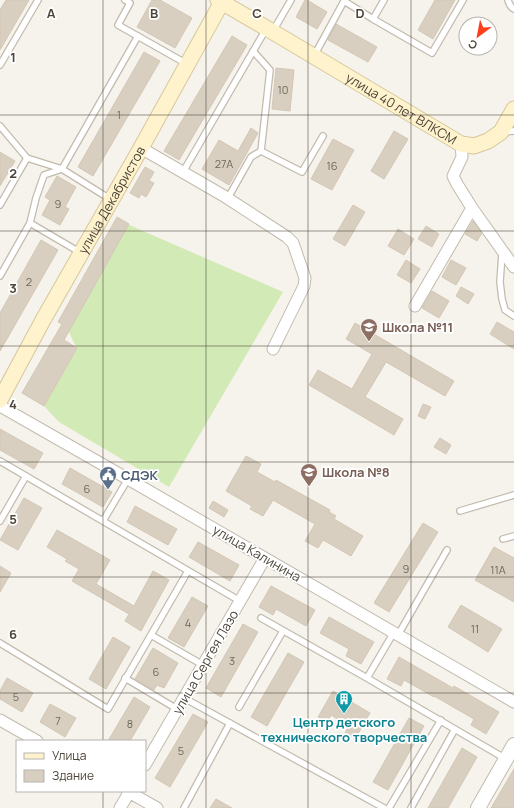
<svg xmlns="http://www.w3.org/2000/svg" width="514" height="808" viewBox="0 0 514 808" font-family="Manrope,sans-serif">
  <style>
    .garden { fill: #d2eab5 }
    .building { fill: #d8cfc1; stroke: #d3c7b4 }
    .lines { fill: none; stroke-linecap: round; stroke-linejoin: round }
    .service-casing { stroke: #c2bbae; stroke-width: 8 }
    .minor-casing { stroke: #c2bbae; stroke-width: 13 }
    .tertiary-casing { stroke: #c2bbae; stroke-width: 16 }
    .secondary-casing { stroke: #d6c79b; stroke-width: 17 }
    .service { stroke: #fff; stroke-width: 5.5 }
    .minor { stroke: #fff; stroke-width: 11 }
    .tertiary { stroke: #fff; stroke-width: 14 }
    .secondary { stroke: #fff3cd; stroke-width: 15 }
    .grid { fill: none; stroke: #4b4439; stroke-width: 1; stroke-opacity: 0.55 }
    .labels { text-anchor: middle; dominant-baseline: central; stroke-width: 3.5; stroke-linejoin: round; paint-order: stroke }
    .number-label { font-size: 11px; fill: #6e675b }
    .street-label { font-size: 13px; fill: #4b4439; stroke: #fff }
    .education-label { font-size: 13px; font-weight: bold; fill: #785e54; stroke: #fff; text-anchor: start }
    .service-label { font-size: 13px; font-weight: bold; fill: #4e5e75; stroke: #fff; text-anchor: start }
    .culture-label { font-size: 13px; font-weight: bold; fill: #0d838f; stroke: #fff }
    .grid-label { font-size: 13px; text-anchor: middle; font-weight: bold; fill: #4b4439; stroke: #fff; stroke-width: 3.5; stroke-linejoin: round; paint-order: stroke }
  </style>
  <rect width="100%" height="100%" fill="#f6f3ec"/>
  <path class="garden" d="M 127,224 L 283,292 L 169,487 L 59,422 L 44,406 L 77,349 L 67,328 Z"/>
  <path class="building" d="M 6,0 L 29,0 L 0,50 L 0,10 Z
    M 152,0 L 160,0 L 192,18 L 175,48 L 137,27 Z
    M 305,0 L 307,0 L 327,12 L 317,29 L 296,17 Z
    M 435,0 L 455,0 L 433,39 L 418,30 Z
    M 336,24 L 377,47 L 368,62 L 328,40 Z
    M 232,36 L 247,45 L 179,160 L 164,151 Z
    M 144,52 L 160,61 L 93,176 L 78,167 Z
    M 276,68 L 294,70 L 290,111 L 272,109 Z
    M 251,128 L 258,133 L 229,185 L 202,169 L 219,140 L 238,151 Z
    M 394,131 L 408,139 L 384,179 L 371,171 Z
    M 333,139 L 354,150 L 332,190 L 311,179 Z
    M 0,152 L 15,161 L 0,186 Z
    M 145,167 L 154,172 L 149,181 L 154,183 L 146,197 L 141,194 L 139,198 L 130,193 Z
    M 57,176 L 76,187 L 65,207 L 69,209 L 60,225 L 42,215 L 50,200 L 45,197 Z
    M 353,205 L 365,212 L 345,246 L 333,239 Z
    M 117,217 L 129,224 L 64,340 L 77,348 L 44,406 L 22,393 L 62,324 L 58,322 Z
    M 473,221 L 482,233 L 477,241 L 465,234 Z
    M 426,226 L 439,234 L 432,247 L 418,239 Z
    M 398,229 L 414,239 L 404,255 L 388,246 Z
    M 41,240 L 58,250 L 0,351 L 0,313 Z
    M 406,260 L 420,269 L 411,283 L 397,275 Z
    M 451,260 L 466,268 L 456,285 L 442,277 Z
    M 461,287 L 474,294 L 468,304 L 456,296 Z
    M 432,291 L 449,301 L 439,318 L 422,308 Z
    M 497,322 L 514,332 L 514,349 L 490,334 Z
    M 355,323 L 454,381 L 445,396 L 386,362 L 365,397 L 403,419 L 394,435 L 309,385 L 318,370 L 352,389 L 372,354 L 346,339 Z
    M 423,404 L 431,407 L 425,419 L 418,416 Z
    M 0,429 L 43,453 L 34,469 L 0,450 Z
    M 440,438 L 451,445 L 446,454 L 434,447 Z
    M 246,456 L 261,464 L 257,472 L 275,482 L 276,480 L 330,510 L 329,512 L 336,516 L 334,519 L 363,536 L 351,556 L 323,540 L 318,548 L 305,541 L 315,524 L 273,500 L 263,516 L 250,509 L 252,506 L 226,491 Z
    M 70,468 L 112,492 L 103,507 L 62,484 Z
    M 24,498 L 42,508 L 18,550 L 0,540 Z
    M 213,501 L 228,510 L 224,517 L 209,508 Z
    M 135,506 L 177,529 L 168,545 L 127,522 Z
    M 423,523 L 438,532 L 389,612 L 374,603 Z
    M 57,530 L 110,560 L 96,584 L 134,606 L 153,571 L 169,580 L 141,631 L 125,621 L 129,614 L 72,581 L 79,569 L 65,561 L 67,559 L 47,547 Z
    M 198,542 L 239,565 L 230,581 L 189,557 Z
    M 494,547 L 514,558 L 514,602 L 475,580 Z
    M 0,566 L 11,573 L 0,592 Z
    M 271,586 L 315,610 L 306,626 L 276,609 L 273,615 L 259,607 Z
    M 192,597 L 208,606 L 184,647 L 168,638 Z
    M 461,605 L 502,629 L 488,652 L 448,627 Z
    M 329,617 L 374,642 L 361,664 L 346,656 L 349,649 L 320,633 Z
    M 243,624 L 258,632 L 221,697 L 206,688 Z
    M 113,637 L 130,647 L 106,689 L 89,679 Z
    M 153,648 L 178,663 L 164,688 L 157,685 L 154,690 L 135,679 Z
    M 288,653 L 304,662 L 267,726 L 251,717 Z
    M 399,657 L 453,688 L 454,686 L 499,712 L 486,734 L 471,725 L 474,719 L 434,696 L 434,697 L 404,680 L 401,686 L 387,679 Z
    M 7,678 L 33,693 L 22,712 L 0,699 L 0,691 Z
    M 333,691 L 370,713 L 355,739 L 345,733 L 349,726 L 331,715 L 327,723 L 318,717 Z
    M 134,697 L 150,707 L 130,741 L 108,741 Z
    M 50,704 L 76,718 L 65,737 L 40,722 Z
    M 193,714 L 208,722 L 170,787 L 155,778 Z
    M 409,718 L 424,726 L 388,790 L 373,782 Z
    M 462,748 L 477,757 L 448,808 L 428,808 Z
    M 514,769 L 514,808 L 491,808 Z
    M 216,799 L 232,808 L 210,808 Z"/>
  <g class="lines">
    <defs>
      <path id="service" d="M 125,0 L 130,3 L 118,25 L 187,64
        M 508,0 C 509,4 510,7 514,9
        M 373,19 L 432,53 L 463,0
        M 273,31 L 291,0
        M 253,51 L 270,70 L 261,151 L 302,172 L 323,136
        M 314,56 L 344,1 L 373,19 L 384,0
        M 0,65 L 38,0
        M 0,126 L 27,158
        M 503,132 L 514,131
        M 183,172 L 266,29
        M 228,198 L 251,157 L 261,151
        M 110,199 L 62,169 L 138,36
        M 0,205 L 27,158 L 62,169 L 44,175 L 36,198 L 30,223
        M 502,253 L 500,282 L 502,299 L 505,310 L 514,316
        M 0,276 L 30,223 L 81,253
        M 0,461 L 240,601
        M 460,511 L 514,495
        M 0,521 L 26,476
        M 103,521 L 128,479
        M 503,539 L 514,536
        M 261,618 L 367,678 L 394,632
        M 151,635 L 203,665
        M 398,635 L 447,550
        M 0,643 L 108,709 L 188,571
        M 125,678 L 177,709
        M 367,678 L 506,759
        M 184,698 L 384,808
        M 239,707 L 283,631
        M 184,808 L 230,723
        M 389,808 L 441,720
        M 411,808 L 455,729"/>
      <path id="minor" d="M 461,144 L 462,157 L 453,176 L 457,184 L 472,208 L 514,267
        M 141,148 L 224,196 L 287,237 L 293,243 L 305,278 L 304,286 L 273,349
        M 415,306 L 472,208
        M 0,406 L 128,479 L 514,702
        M 0,720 L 37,741
        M 145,765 L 265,558
        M 127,791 L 157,808
        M 120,808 L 130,791"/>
      <path id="tertiary" d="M 478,808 L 514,745"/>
      <g id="secondary">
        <path id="s1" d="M 218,0 L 273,32 L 461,144 L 474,146 L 488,141 L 501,132 L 514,109"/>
        <path id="s2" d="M 0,400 L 43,320 L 141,148 L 223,0"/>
      </g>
    </defs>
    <use href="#service" class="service-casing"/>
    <use href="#minor" class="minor-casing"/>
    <use href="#tertiary" class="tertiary-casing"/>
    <use href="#secondary" class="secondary-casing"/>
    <use href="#service" class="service"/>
    <use href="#minor" class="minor"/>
    <use href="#tertiary" class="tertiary"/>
    <use href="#secondary" class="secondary"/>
  </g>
  <path class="grid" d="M 103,0 L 103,741M 206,0 L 206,808M 308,0 L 308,808M 411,0 L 411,808M 0,115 L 514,115M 0,231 L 514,231M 0,346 L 514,346M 0,462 L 514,462M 0,577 L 514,577M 0,693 L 514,693M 103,791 L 103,808"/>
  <defs>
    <symbol id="school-pin" viewBox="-11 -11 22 30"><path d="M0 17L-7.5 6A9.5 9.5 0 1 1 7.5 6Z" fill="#8d6e63" stroke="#fff"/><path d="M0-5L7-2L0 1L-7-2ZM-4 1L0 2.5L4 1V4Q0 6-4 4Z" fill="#fff"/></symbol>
    <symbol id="civic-pin" viewBox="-11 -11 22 30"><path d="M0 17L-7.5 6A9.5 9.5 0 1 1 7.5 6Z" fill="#5c6f8a" stroke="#fff"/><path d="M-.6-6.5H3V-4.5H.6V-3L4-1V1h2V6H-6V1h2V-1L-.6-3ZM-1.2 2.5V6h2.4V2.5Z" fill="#fff"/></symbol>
    <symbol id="building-pin" viewBox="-11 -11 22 30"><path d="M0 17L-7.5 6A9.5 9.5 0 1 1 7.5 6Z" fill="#0f9aa8" stroke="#fff"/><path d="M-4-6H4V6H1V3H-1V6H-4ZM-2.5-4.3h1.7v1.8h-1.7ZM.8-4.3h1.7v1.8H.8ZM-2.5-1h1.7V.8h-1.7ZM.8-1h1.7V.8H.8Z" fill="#fff"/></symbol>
  </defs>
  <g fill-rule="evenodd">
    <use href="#school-pin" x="359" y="317" width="20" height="27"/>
    <use href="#school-pin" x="299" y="462" width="20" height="27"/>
    <use href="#civic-pin" x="98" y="465" width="20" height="27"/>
    <use href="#building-pin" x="334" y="689" width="20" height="27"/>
  </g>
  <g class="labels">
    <g class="number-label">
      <text x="283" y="89">10</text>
      <text x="119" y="114">1</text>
      <text x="224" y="163">27А</text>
      <text x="332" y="165">16</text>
      <text x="58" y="203">9</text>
      <text x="29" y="281">2</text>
      <text x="87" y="488">6</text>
      <text x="406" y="568">9</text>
      <text x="498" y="569">11А</text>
      <text x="188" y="622">4</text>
      <text x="475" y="628">11</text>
      <text x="232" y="660">3</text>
      <text x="156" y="671">6</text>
      <text x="16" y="696">5</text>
      <text x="58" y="720">7</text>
      <text x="130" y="723">8</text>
      <text x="181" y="750">5</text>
    </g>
    <g class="street-label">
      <text stroke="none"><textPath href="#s1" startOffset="213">улица 40 лет ВЛКСМ</textPath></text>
      <text stroke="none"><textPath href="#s2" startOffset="229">улица Декабристов</textPath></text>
      <text transform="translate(257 553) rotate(30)">улица Калинина</text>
      <text transform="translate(205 662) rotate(-60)">улица Сергея Лазо</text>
    </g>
    <g class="education-label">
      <text x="382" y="327">Школа №11</text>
      <text x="322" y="472">Школа №8</text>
    </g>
    <g class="service-label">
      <text x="121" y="475">СДЭК</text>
    </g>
    <g class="culture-label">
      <text x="344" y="722">Центр детского<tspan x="344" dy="15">технического творчества</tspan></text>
    </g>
  </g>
  <g class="grid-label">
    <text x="51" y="18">A</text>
    <text x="154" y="18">B</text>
    <text x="257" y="18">C</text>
    <text x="360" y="18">D</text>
    <text x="13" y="62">1</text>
    <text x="13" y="178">2</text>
    <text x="13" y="293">3</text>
    <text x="13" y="409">4</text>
    <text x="13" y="524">5</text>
    <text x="13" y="639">6</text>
  </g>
  <rect x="16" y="740" width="130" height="52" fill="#ffffff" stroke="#b7b4b0"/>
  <rect x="24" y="753" width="20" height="6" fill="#fff3cd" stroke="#b7b4b0"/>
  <text x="52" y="760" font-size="12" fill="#4b4439">Улица</text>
  <rect x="24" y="770" width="20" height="12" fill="#d8cfc1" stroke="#b7b4b0"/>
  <text x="52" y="780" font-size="12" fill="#4b4439">Здание</text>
  <g transform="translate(478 36) rotate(212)"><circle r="19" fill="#ffffff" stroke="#b7b4b0"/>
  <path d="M0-3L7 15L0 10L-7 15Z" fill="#fc3f1d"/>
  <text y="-6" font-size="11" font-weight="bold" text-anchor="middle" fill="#4b4439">С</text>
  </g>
</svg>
